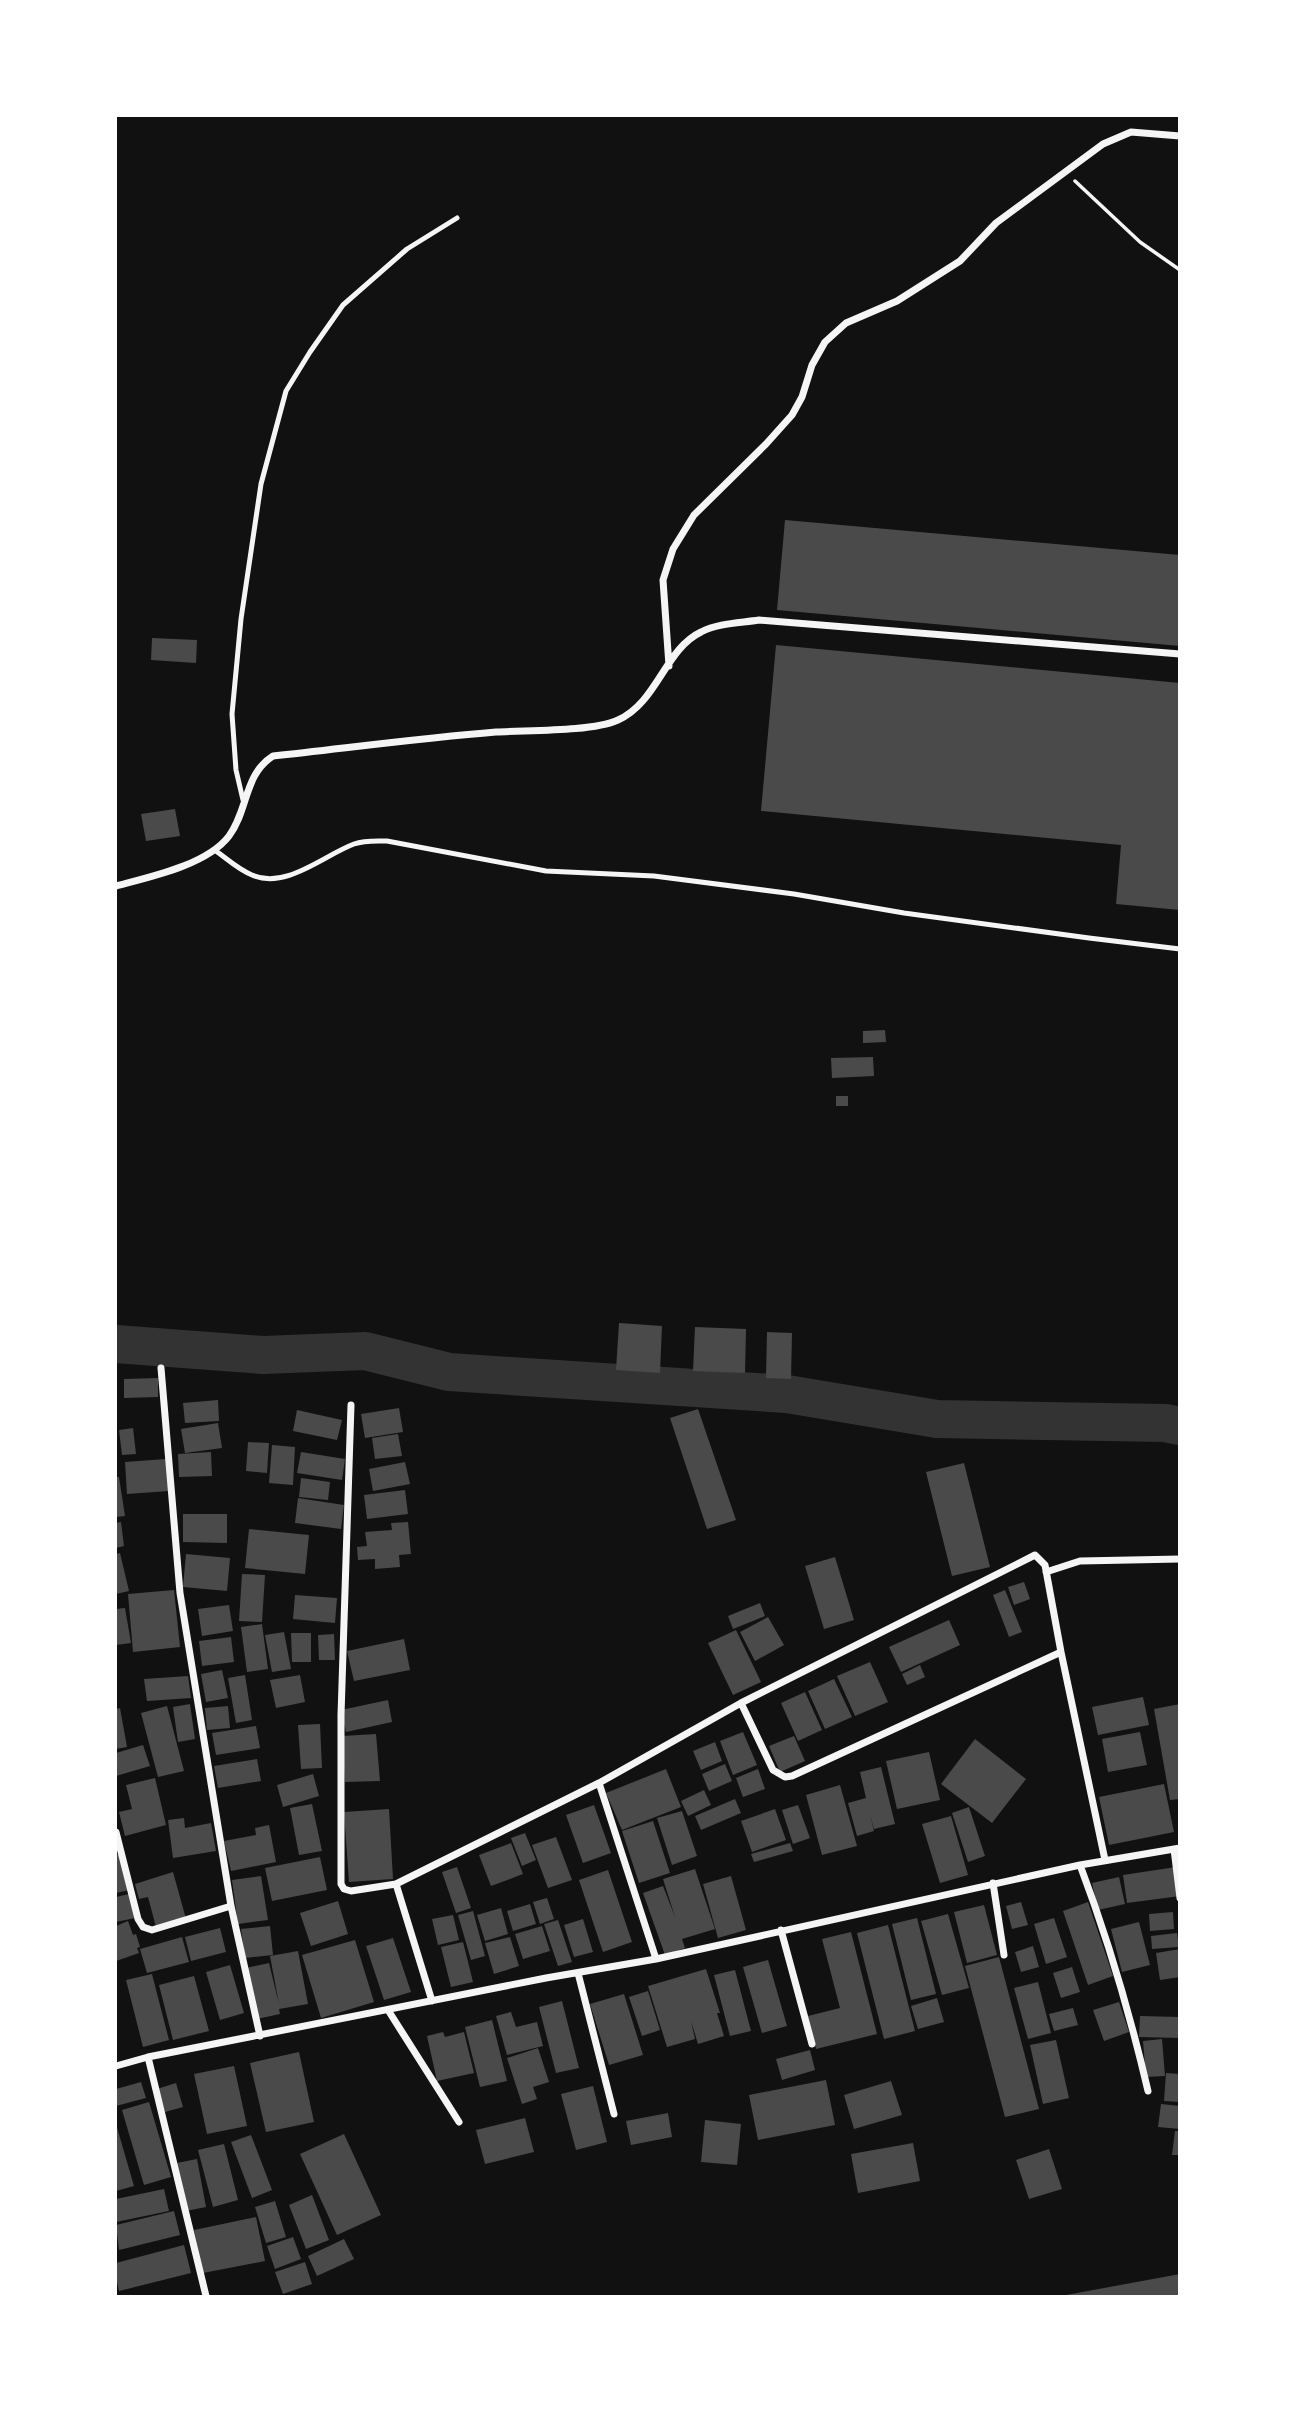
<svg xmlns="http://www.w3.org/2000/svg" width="1295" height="2412" viewBox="0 0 1295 2412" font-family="'Public Sans',sans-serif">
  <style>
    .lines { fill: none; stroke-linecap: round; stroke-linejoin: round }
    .river { stroke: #333; stroke-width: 38 }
    .building { fill: #4a4a4a }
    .path { stroke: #f5f5f5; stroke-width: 3.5 }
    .service { stroke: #f5f5f5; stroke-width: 5 }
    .minor { stroke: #f5f5f5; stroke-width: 7 }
  </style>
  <rect width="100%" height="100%" fill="#111"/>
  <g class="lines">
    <path class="river" d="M 116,1344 L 263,1355 L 365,1351 L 449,1372 L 787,1394 L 937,1419 L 1165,1423 L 1180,1426"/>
  </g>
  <path class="building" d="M 785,520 L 1180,555 L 1180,646 L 777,610 Z
    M 152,638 L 197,640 L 196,663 L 151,660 Z
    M 776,645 L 1180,683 L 1180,910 L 1116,904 L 1121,845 L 761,811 Z
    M 175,809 L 180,836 L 146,841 L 141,814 Z
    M 885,1030 L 886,1042 L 863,1043 L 863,1031 Z
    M 873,1057 L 874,1076 L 832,1078 L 831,1058 Z
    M 836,1096 L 848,1096 L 848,1106 L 836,1106 Z
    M 619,1323 L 662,1326 L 660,1373 L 616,1370 Z
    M 695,1327 L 746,1329 L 745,1373 L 693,1371 Z
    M 767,1332 L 792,1333 L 791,1379 L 766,1378 Z
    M 158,1378 L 158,1397 L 124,1398 L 124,1379 Z
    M 218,1400 L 219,1421 L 185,1423 L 183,1403 Z
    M 399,1408 L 403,1432 L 365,1438 L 361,1414 Z
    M 698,1409 L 736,1520 L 707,1529 L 670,1418 Z
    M 297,1410 L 342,1420 L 337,1440 L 293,1431 Z
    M 218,1423 L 222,1448 L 185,1453 L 181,1429 Z
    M 133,1428 L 136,1454 L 122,1455 L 119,1430 Z
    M 398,1434 L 402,1456 L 375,1459 L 372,1438 Z
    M 248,1442 L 269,1443 L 267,1473 L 246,1471 Z
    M 272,1445 L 295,1447 L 293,1485 L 269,1483 Z
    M 211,1452 L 212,1476 L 179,1477 L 178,1454 Z
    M 301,1452 L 345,1459 L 342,1480 L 297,1473 Z
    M 166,1459 L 169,1491 L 127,1494 L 125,1462 Z
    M 405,1462 L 410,1484 L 373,1491 L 369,1469 Z
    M 964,1463 L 990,1567 L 952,1576 L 926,1472 Z
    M 116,1477 L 119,1477 L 125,1516 L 116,1517 Z
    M 301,1478 L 330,1482 L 328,1500 L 299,1497 Z
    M 405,1490 L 408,1514 L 367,1519 L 364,1495 Z
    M 298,1498 L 344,1505 L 341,1529 L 295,1523 Z
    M 183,1514 L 227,1514 L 227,1543 L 183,1542 Z
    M 121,1522 L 124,1546 L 116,1548 L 116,1523 Z
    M 408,1522 L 411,1554 L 399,1555 L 400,1567 L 375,1569 L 375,1559 L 358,1560 L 357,1547 L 367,1546 L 365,1532 L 392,1530 L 391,1523 Z
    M 249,1529 L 309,1535 L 305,1574 L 245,1568 Z
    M 120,1553 L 129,1591 L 116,1594 L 116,1554 Z
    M 186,1554 L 230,1558 L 227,1591 L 183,1587 Z
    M 835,1557 L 854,1620 L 824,1629 L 805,1566 Z
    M 242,1574 L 265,1575 L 262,1622 L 239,1621 Z
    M 1024,1582 L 1030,1599 L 1014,1605 L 1008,1587 Z
    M 174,1590 L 180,1647 L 133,1652 L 128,1594 Z
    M 1005,1590 L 1022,1632 L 1009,1637 L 993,1595 Z
    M 295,1595 L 337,1598 L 335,1623 L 293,1619 Z
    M 760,1603 L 765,1616 L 733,1629 L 728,1616 Z
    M 229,1605 L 233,1631 L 202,1636 L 198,1609 Z
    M 125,1608 L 131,1643 L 116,1645 L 116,1609 Z
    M 768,1617 L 784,1645 L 755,1661 L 740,1632 Z
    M 949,1620 L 960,1645 L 901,1672 L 889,1647 Z
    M 262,1624 L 268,1669 L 247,1672 L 241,1627 Z
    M 736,1630 L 761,1682 L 733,1695 L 708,1643 Z
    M 284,1632 L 291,1669 L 272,1672 L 265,1635 Z
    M 291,1633 L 311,1633 L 311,1662 L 292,1662 Z
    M 334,1634 L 335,1660 L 319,1660 L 318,1635 Z
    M 231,1637 L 234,1662 L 202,1666 L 199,1641 Z
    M 404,1639 L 410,1670 L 354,1681 L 347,1651 Z
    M 870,1662 L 888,1702 L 855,1716 L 837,1676 Z
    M 920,1665 L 925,1677 L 907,1685 L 902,1674 Z
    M 222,1670 L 228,1698 L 206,1702 L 201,1674 Z
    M 245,1675 L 252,1720 L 236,1723 L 228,1678 Z
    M 300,1675 L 305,1702 L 276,1708 L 270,1680 Z
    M 188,1676 L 191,1698 L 147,1701 L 144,1679 Z
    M 834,1679 L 852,1717 L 825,1729 L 808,1691 Z
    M 805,1692 L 822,1730 L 798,1741 L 781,1703 Z
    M 1143,1697 L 1149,1725 L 1098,1735 L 1092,1707 Z
    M 388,1700 L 392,1722 L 346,1732 L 341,1710 Z
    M 190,1704 L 195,1739 L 178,1742 L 173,1707 Z
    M 1180,1704 L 1180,1799 L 1170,1800 L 1154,1709 Z
    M 167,1706 L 184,1771 L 158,1777 L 141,1713 Z
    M 228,1706 L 230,1728 L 207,1730 L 205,1708 Z
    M 120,1708 L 127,1747 L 116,1749 L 116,1709 Z
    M 320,1724 L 322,1768 L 301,1769 L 298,1725 Z
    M 256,1726 L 260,1748 L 216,1755 L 212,1733 Z
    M 743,1732 L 757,1765 L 733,1775 L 720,1741 Z
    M 1140,1732 L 1147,1765 L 1108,1772 L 1102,1739 Z
    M 376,1734 L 380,1781 L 345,1782 L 342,1736 Z
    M 794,1736 L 805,1761 L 780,1772 L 769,1746 Z
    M 975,1739 L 1026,1779 L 992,1823 L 941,1784 Z
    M 715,1742 L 722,1761 L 701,1770 L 693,1751 Z
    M 143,1745 L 150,1766 L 116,1776 L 116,1753 Z
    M 929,1752 L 940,1800 L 897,1809 L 886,1761 Z
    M 257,1759 L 261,1781 L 218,1788 L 214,1766 Z
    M 725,1764 L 732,1781 L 709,1791 L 702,1774 Z
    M 881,1767 L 895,1824 L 874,1829 L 870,1814 L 874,1831 L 857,1836 L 848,1803 L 866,1798 L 860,1772 Z
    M 666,1769 L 681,1807 L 622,1830 L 606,1793 Z
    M 758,1769 L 765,1789 L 743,1797 L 736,1778 Z
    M 313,1774 L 319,1796 L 283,1807 L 277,1785 Z
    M 155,1778 L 166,1825 L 125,1836 L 119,1812 L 132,1809 L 126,1785 Z
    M 1164,1784 L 1174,1832 L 1109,1845 L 1099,1797 Z
    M 840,1785 L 857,1846 L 822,1855 L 806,1795 Z
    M 704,1790 L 711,1805 L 688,1816 L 681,1801 Z
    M 735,1799 L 741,1813 L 701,1830 L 695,1816 Z
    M 312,1804 L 322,1851 L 299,1855 L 290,1808 Z
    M 594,1805 L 611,1853 L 583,1863 L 566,1815 Z
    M 798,1805 L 810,1838 L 793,1844 L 782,1810 Z
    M 969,1807 L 985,1856 L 968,1862 L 952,1813 Z
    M 389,1809 L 393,1879 L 349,1882 L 344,1812 Z
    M 775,1809 L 786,1840 L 752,1852 L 741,1821 Z
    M 682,1811 L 697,1856 L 672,1865 L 657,1818 Z
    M 951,1816 L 968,1875 L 940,1883 L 922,1824 Z
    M 184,1818 L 185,1828 L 211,1823 L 216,1851 L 173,1858 L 168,1820 Z
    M 653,1821 L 670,1873 L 639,1883 L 622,1831 Z
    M 269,1825 L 276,1862 L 231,1871 L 224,1841 L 256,1835 L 255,1828 Z
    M 525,1833 L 536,1860 L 522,1866 L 511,1838 Z
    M 556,1837 L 572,1880 L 548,1888 L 532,1845 Z
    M 511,1843 L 523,1874 L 491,1886 L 479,1855 Z
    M 790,1843 L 793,1851 L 754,1862 L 751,1854 Z
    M 120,1854 L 130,1890 L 116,1893 L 116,1855 Z
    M 320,1857 L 327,1890 L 272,1901 L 265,1868 Z
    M 457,1867 L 471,1908 L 456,1913 L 442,1872 Z
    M 1176,1867 L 1180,1896 L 1127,1903 L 1123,1875 Z
    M 695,1869 L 715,1929 L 682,1939 L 685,1948 L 665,1955 L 643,1893 L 663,1886 L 675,1917 L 663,1879 Z
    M 608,1870 L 632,1942 L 603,1952 L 579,1880 Z
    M 173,1872 L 186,1919 L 156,1927 L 148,1897 L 139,1899 L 135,1884 Z
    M 261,1876 L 268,1920 L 238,1924 L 232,1880 Z
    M 731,1876 L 746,1930 L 718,1938 L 703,1884 Z
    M 1119,1877 L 1125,1904 L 1098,1910 L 1092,1883 Z
    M 129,1894 L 135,1918 L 116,1922 L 116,1897 Z
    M 547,1898 L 554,1919 L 540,1924 L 533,1902 Z
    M 338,1901 L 348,1934 L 311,1946 L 300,1913 Z
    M 1021,1902 L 1028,1925 L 1012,1929 L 1006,1906 Z
    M 1088,1902 L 1113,1976 L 1088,1985 L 1063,1911 Z
    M 530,1904 L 536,1924 L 513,1931 L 507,1911 Z
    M 984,1905 L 997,1955 L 967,1963 L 954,1912 Z
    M 501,1908 L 508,1934 L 485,1941 L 477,1915 Z
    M 473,1911 L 485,1956 L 471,1960 L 458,1915 Z
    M 1173,1912 L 1174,1929 L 1150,1931 L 1149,1914 Z
    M 948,1914 L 969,1988 L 942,1995 L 921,1921 Z
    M 453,1915 L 459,1940 L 438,1945 L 432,1919 Z
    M 917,1918 L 936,1994 L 911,2000 L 892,1924 Z
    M 1054,1918 L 1067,1957 L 1046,1964 L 1034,1924 Z
    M 583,1919 L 593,1952 L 574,1957 L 564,1925 Z
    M 558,1920 L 572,1962 L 558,1966 L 544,1924 Z
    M 128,1921 L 133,1935 L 136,1934 L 140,1947 L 137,1948 L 139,1953 L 116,1961 L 116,1926 Z
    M 1139,1922 L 1150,1965 L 1122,1972 L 1111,1929 Z
    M 888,1925 L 915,2031 L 884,2039 L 857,1933 Z
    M 270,1926 L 273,1955 L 245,1958 L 241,1929 Z
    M 542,1926 L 550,1951 L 523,1959 L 515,1934 Z
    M 220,1928 L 226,1952 L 191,1961 L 185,1937 Z
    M 851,1932 L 877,2034 L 816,2049 L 808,2016 L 840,2008 L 822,1939 Z
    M 1177,1933 L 1179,1947 L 1152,1949 L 1151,1936 Z
    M 182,1937 L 189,1962 L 147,1973 L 140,1949 Z
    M 510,1937 L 519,1966 L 494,1974 L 485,1943 Z
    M 393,1938 L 411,1992 L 384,2000 L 366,1946 Z
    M 355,1940 L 374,2002 L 321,2018 L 302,1955 Z
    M 463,1942 L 473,1982 L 451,1987 L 441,1947 Z
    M 1033,1946 L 1039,1967 L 1021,1972 L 1015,1952 Z
    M 1180,1949 L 1180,1977 L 1160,1980 L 1156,1953 Z
    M 298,1951 L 308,2004 L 279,2009 L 280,2014 L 257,2019 L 246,1968 L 269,1963 L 279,2004 L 270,1956 Z
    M 999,1957 L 1039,2109 L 1005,2117 L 965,1966 Z
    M 768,1960 L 787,2026 L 762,2033 L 743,1967 Z
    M 230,1965 L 244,2013 L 220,2020 L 206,1972 Z
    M 1072,1967 L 1080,1992 L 1061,1998 L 1053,1973 Z
    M 706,1969 L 720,2013 L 717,2013 L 724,2036 L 698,2044 L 691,2021 L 695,2039 L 667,2047 L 648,1986 Z
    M 735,1970 L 751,2031 L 730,2036 L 714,1975 Z
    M 152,1974 L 169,2040 L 143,2047 L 126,1980 Z
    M 194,1976 L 209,2031 L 173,2040 L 159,1985 Z
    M 1038,1982 L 1051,2033 L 1028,2039 L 1014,1988 Z
    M 648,1991 L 660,2030 L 642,2036 L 629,1997 Z
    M 624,1994 L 643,2055 L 609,2065 L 590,2004 Z
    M 937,1998 L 944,2022 L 918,2029 L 911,2006 Z
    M 562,2001 L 579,2068 L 556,2073 L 539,2007 Z
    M 1119,2002 L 1129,2032 L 1104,2041 L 1093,2010 Z
    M 1073,2008 L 1078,2025 L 1054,2031 L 1049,2014 Z
    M 511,2012 L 516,2027 L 537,2022 L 543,2046 L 507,2055 L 496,2016 Z
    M 1140,2016 L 1180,2017 L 1180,2038 L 1139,2037 Z
    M 492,2020 L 507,2081 L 480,2087 L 465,2027 Z
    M 443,2032 L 445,2037 L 464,2032 L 474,2073 L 437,2081 L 427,2036 Z
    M 1162,2039 L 1165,2076 L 1146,2077 L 1143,2041 Z
    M 1056,2040 L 1069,2098 L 1043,2104 L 1030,2045 Z
    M 538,2048 L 549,2082 L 533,2087 L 537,2099 L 522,2104 L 507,2058 Z
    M 810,2050 L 815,2070 L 782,2080 L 776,2059 Z
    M 299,2052 L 314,2122 L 266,2132 L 250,2063 Z
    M 234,2066 L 247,2126 L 207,2134 L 194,2074 Z
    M 1166,2073 L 1180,2074 L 1180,2102 L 1164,2101 Z
    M 826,2080 L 835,2125 L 758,2140 L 749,2095 Z
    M 891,2081 L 902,2115 L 854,2129 L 844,2095 Z
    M 141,2082 L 146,2098 L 116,2106 L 116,2089 Z
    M 176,2083 L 183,2107 L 165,2112 L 157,2089 Z
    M 593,2086 L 607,2142 L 576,2150 L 561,2094 Z
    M 149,2102 L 171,2177 L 144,2185 L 122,2110 Z
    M 1161,2104 L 1180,2106 L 1180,2129 L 1158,2127 Z
    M 668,2113 L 672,2137 L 631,2145 L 626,2121 Z
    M 525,2118 L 534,2152 L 485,2164 L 476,2130 Z
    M 705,2120 L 741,2124 L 737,2165 L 701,2162 Z
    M 116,2124 L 134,2186 L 116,2191 Z
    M 1175,2131 L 1180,2131 L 1180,2155 L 1172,2155 Z
    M 344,2134 L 381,2215 L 337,2235 L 300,2154 Z
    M 251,2135 L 272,2190 L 252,2198 L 231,2142 Z
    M 913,2143 L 920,2181 L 858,2193 L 851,2154 Z
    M 224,2144 L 238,2200 L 213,2207 L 198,2150 Z
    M 1049,2149 L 1062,2189 L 1029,2199 L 1016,2160 Z
    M 197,2159 L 206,2207 L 186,2211 L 177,2163 Z
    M 164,2189 L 169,2211 L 116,2222 L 116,2199 Z
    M 312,2195 L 329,2240 L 306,2249 L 289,2205 Z
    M 275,2201 L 286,2237 L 266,2243 L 255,2207 Z
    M 174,2211 L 180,2235 L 119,2250 L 116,2225 Z
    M 256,2217 L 265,2261 L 203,2273 L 194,2230 Z
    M 293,2237 L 301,2259 L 275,2269 L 267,2246 Z
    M 344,2239 L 354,2259 L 317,2276 L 308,2256 Z
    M 184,2245 L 191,2273 L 119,2291 L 116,2278 L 116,2263 Z
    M 305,2262 L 312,2284 L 283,2294 L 275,2272 Z
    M 1180,2274 L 1180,2296 L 1066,2296 L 1066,2295 Z"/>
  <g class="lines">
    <path class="path" d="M 1075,181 L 1140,242 L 1180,270"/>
    <path class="service" d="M 243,800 L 236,770 L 232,714 L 241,619 L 261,484 L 286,391 L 310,352 L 343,305 L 407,249 L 457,218
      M 216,851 C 227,859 239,870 252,875 C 286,890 324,855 354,844 C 365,840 376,841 387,841 L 546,871 L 654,876 L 794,894 L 904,913 L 1089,938 L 1180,949"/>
    <path class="minor" d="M 669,666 L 663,580 L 673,549 L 694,515 L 766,444 L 792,415 L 802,397 L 812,365 L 825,342 L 846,323 L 897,301 L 960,261 L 996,223 L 1103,144 L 1131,132 L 1180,136
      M 116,886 C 150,877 207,865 229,836 C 248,811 244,774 273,756 C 347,748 422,738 496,732 C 529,730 591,732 618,720 C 657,703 665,649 701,632 C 718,623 740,623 759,620 L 1180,654
      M 161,1368 L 180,1593 L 231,1906 L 260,2036
      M 351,1405 L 341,1715 L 341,1884 L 344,1889 L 351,1891 L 396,1884 L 599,1783 L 741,1703 L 1035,1555 L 1045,1565 L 1061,1652 L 1105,1860
      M 1046,1572 L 1080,1561 L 1180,1559
      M 741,1703 L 773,1770 L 785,1777 L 792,1776 L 1061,1652
      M 599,1783 L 656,1959
      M 116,1832 L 138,1919 L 143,1927 L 152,1930 L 231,1906
      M 1174,1849 L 1180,1898
      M 1080,1865 C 1108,1939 1130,2014 1148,2091
      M 993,1883 L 1004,1955
      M 396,1884 L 432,2001
      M 781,1930 L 812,2044
      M 578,1973 L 614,2114
      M 388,2010 L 459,2122
      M 148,2057 L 206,2296
      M 116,2066 L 148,2057 L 546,1978 L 656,1959 L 1080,1865 L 1180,1848"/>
  </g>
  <rect width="1295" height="2412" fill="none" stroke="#ffffff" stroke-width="234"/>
</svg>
